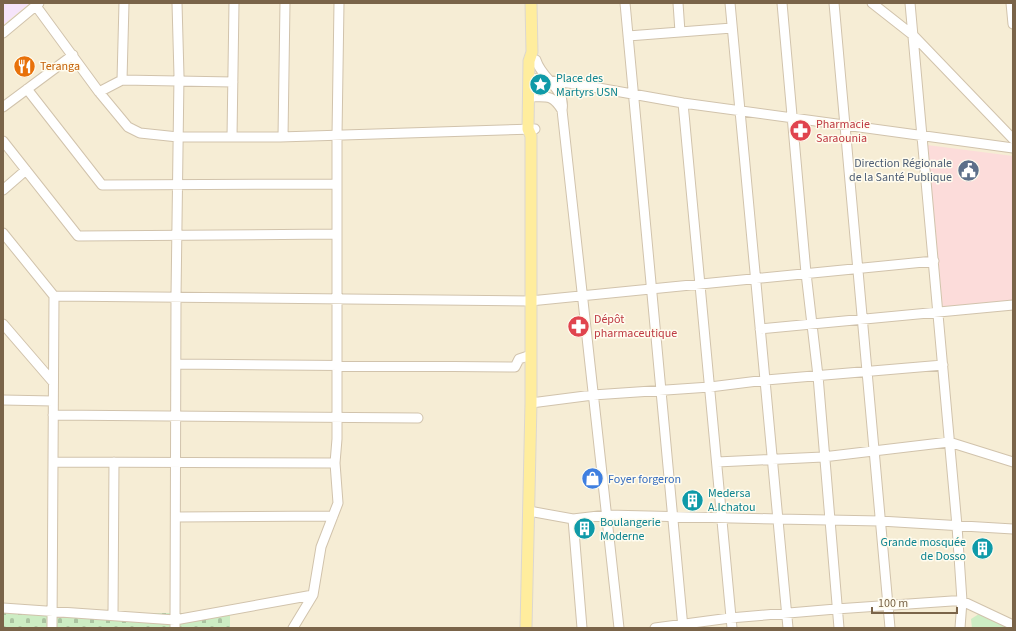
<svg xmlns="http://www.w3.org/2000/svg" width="1016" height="631" viewBox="0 0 1016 631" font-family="'Source Sans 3',sans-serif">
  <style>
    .residential { fill: #f6edd5 }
    .education { fill: #f6e4fa }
    .medical { fill: #fcdcda }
    .cemetery { fill: url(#cemetery-stones) }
    .garden { fill: #cdedc4 }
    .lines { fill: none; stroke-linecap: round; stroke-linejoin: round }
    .minor-casing { stroke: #d1c3ac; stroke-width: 11 }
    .major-casing { stroke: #dcd7d0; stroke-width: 13 }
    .minor { stroke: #fff; stroke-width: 9 }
    .major { stroke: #ffed9d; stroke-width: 11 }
    .labels { text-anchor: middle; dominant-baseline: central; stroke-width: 3; stroke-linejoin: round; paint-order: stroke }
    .food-label { font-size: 12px; fill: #c56008; stroke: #fffcef; text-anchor: start }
    .culture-label { font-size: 12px; fill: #0d838f; stroke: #fffcef; text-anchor: start }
    .health-label { font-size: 12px; fill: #be3a42; stroke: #fffcef; text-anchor: start }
    .service-label { font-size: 12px; fill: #4e5e75; stroke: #fffcef; text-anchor: end }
    .shop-label { font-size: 12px; fill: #366cbe; stroke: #fffcef; text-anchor: start }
  </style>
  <defs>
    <pattern id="cemetery-stones" width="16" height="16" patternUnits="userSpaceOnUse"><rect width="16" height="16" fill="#cdedc4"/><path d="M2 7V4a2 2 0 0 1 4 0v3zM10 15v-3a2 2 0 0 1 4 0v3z" fill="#abc4a1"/></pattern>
  </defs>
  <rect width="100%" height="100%" fill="#fef9e7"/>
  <path class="residential" d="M 3,3 L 1013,3 L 1013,628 L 3,628 Z"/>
  <path class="education" d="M 3,3 L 30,3 L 3,25 Z"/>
  <path class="medical" d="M 927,145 L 1013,156 L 1013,303 L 943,310 Z"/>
  <path class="cemetery" d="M 3,613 L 230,613 L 230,628 L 3,628 Z"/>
  <path class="garden" d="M 979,614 L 1012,628 L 972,628 L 971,619 Z"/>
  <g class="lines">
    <defs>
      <path id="minor" d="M 625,3 L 683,628
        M 678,3 L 680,32
        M 730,3 L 788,628
        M 782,3 L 806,273 L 818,376 L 839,628
        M 834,3 L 890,628
        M 872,3 L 914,36 L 1013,139
        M 910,3 L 957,526 L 962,601 L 960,628
        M 1011,3 L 1013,24
        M 36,6 L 99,92 L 128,127 L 140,133 L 178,137 L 280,137 L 535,129
        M 3,33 L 39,3
        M 628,36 L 732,28
        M 536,60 C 542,80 566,88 562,110 L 619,628
        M 529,78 L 576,84 L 683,103 L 1013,148
        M 122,80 L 233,82
        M 27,89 L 102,185 L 337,184
        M 99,92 L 122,80 L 124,3
        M 529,97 C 547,97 552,94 562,110
        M 683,103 L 732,628
        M 3,107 L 73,55
        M 232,137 L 234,3
        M 283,137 L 285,3
        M 3,141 L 78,236 L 337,234
        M 3,190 L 26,170
        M 3,233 L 54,296 L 52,628
        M 54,296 L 530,301 L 934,261
        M 3,324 L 53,382
        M 760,329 L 1013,305
        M 176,364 L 515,367 L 519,359 L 531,355
        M 3,400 L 53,401
        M 531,403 L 593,395 L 710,387 L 766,380 L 943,365
        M 53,415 L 418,418
        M 53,462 L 335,463
        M 717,462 L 823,457 L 949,442 L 1013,462
        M 529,511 L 573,519 L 607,515 L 778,519 L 880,521 L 1013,529
        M 176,517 L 333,516
        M 573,519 L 582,628
        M 3,608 L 175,620 L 313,595
        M 113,615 L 114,462
        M 175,628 L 176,297 L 179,76 L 177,3
        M 293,628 L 313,595 L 321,547 L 338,503 L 335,463 L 337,439 L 337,135 L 339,3
        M 655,628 L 730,618 L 836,609 L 952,601 L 962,601 L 1013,625"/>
      <path id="major" d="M 526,628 L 531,403 L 531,136 L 528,129 L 529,61 L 532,52 L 531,3"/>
    </defs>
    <use href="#minor" class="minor-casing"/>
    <use href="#major" class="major-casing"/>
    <use href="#minor" class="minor"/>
    <use href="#major" class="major"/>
  </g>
  <defs>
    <symbol id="restaurant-disc" viewBox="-11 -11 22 22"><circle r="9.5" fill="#e8710a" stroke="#fffcef"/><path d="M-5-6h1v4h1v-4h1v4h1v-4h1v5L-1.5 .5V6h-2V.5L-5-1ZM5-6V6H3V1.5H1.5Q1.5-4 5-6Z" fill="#fff"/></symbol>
    <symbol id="sight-disc" viewBox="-11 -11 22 22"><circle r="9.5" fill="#0f9aa8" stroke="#fffcef"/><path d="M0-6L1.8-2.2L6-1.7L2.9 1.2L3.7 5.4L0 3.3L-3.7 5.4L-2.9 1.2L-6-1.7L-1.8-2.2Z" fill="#fff"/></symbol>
    <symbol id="pharmacy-disc" viewBox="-11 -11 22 22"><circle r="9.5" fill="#e0444e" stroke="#fffcef"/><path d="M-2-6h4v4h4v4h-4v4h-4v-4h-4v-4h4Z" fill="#fff"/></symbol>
    <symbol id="civic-disc" viewBox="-11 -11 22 22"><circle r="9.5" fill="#5c6f8a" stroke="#fffcef"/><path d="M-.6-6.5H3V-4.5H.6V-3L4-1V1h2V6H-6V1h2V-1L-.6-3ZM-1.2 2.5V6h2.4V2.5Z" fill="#fff"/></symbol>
    <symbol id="shop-disc" viewBox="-11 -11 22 22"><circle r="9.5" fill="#3f7fe0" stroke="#fffcef"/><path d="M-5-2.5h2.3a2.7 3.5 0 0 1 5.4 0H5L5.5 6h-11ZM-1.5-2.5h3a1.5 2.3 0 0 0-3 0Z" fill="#fff"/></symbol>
    <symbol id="building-disc" viewBox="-11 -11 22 22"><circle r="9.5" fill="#0f9aa8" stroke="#fffcef"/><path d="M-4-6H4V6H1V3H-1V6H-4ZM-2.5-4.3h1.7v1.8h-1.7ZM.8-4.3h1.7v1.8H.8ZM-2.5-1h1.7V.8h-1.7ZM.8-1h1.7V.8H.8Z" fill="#fff"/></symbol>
  </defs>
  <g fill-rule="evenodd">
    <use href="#restaurant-disc" x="12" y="54" width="25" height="25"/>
    <use href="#sight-disc" x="528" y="72" width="25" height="25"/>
    <use href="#pharmacy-disc" x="788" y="118" width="25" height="25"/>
    <use href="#civic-disc" x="956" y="158" width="25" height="25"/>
    <use href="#pharmacy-disc" x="566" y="314" width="25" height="25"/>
    <use href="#shop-disc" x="580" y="466" width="25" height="25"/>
    <use href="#building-disc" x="680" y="488" width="25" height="25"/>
    <use href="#building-disc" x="572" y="516" width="25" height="25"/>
    <use href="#building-disc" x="970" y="536" width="25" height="25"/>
  </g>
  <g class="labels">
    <g class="food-label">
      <text x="40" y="66">Teranga</text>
    </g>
    <g class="culture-label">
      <text x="556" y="78">Place des<tspan x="556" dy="14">Martyrs USN</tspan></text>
      <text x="708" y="493">Medersa<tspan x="708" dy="14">A.Ichatou</tspan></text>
      <text x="600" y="522">Boulangerie<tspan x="600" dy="14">Moderne</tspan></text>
      <text x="966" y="542" text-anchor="end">Grande mosquée<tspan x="966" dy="14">de Dosso</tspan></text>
    </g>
    <g class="health-label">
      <text x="816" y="124">Pharmacie<tspan x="816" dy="14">Saraounia</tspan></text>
      <text x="594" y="319">Dépôt<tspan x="594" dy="14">pharmaceutique</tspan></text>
    </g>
    <g class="service-label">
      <text x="952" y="163">Direction Régionale<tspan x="952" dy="14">de la Santé Publique</tspan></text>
    </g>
    <g class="shop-label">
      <text x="608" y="479">Foyer forgeron</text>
    </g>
  </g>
  <rect width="1016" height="631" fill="none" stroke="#7a6449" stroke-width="8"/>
  <path d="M872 607v6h85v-6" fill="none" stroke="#7a6449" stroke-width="2"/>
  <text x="878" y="607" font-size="12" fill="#7a6449" stroke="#fffcef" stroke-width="3" paint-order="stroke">100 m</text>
</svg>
